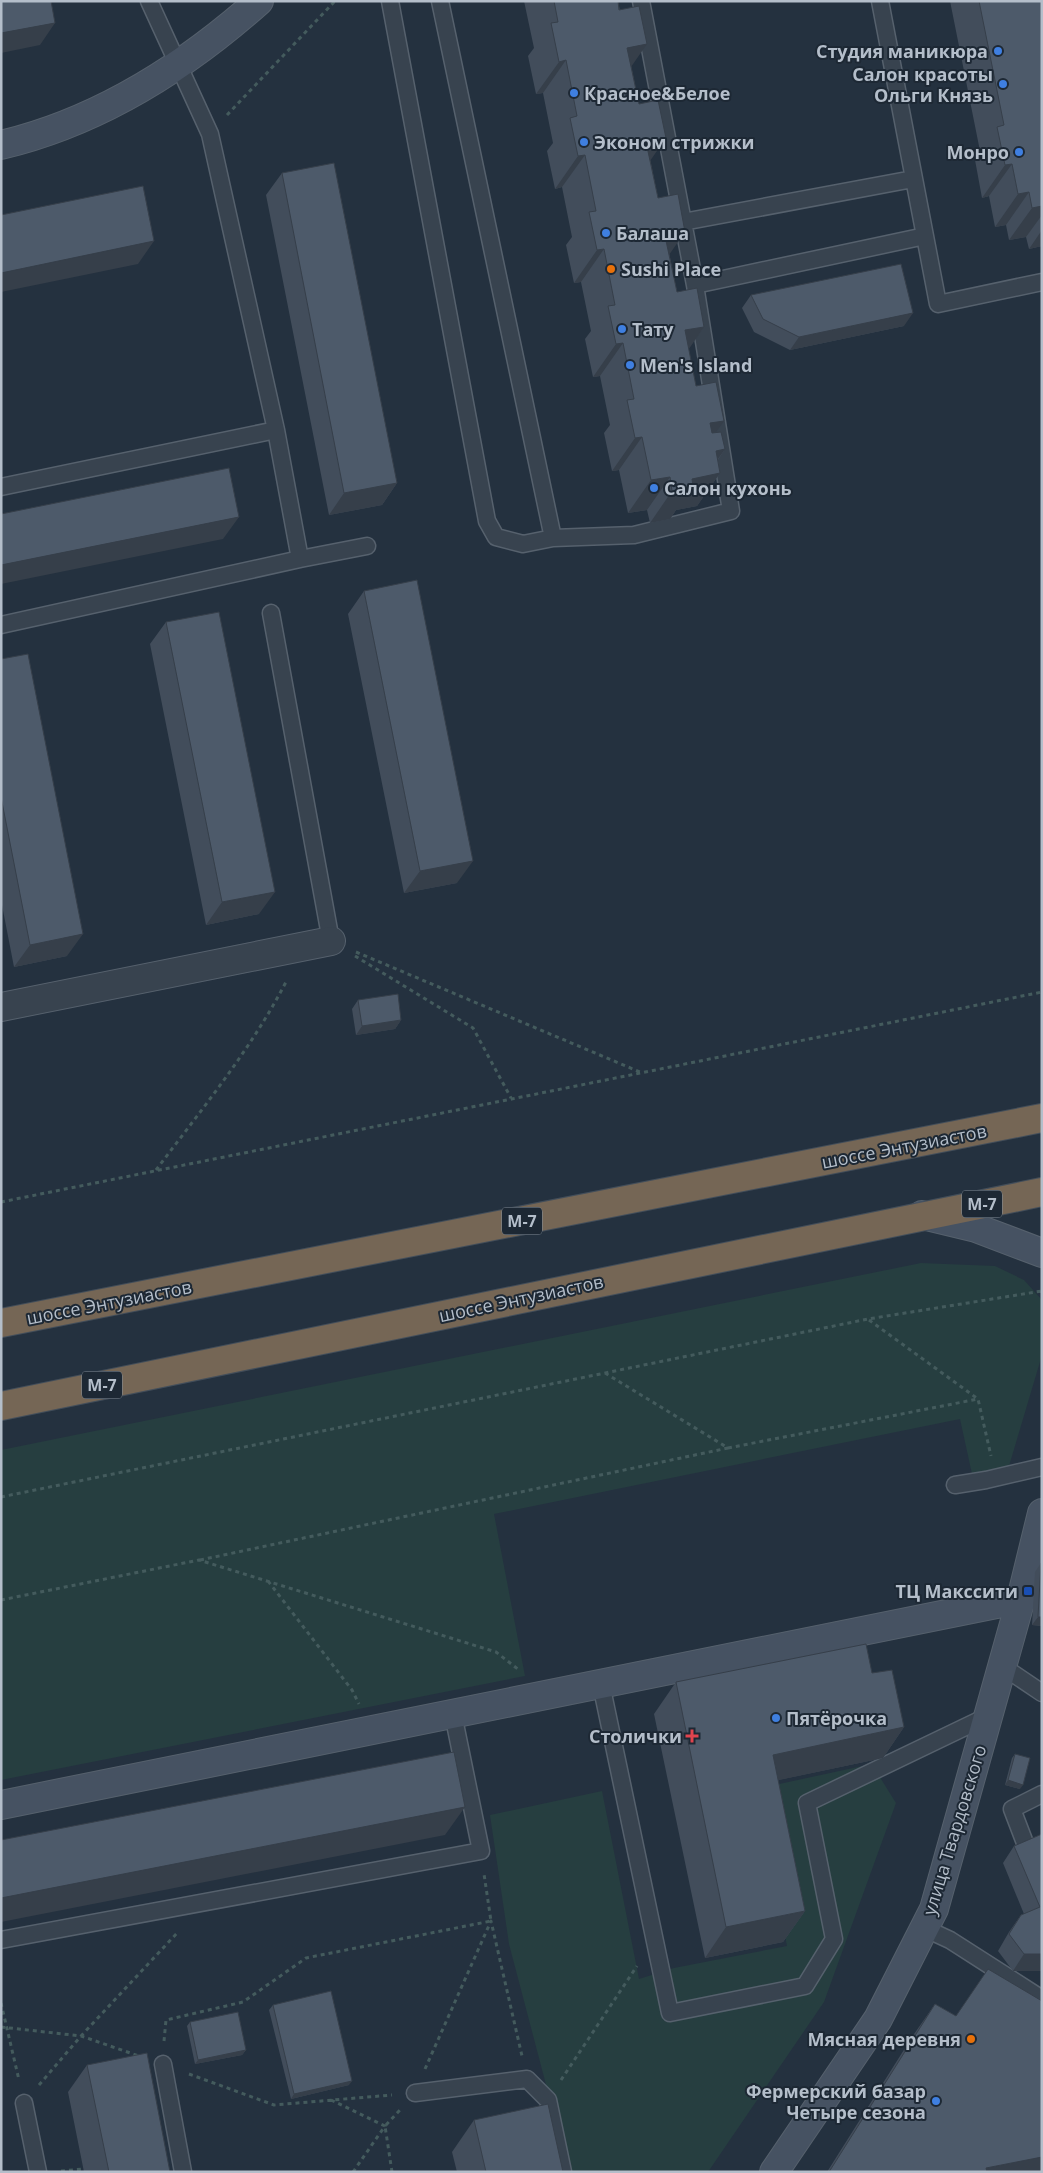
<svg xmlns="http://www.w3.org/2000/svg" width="1043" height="2173" viewBox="0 0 1043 2173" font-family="'Open Sans',sans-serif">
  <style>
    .green { fill: #263e40 }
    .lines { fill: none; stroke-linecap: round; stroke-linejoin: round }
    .lane-casing { stroke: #56616d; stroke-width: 19 }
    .street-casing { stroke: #56616d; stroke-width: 30 }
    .secondary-casing { stroke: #56616d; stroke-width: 30 }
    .highway-casing { stroke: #434e5a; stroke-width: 30 }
    .path { stroke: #445b5d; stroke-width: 3; stroke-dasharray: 4 4; stroke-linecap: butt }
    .lane { stroke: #38434f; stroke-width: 16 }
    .street { stroke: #38434f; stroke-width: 28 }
    .secondary { stroke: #465262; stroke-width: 28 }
    .highway { stroke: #756655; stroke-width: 28 }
    .wall { fill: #424d5b }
    .shaded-wall { fill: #363f4a }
    .building { fill: #4d5a6a; stroke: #363f4a }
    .shop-dot { fill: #3f7fe0; stroke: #1d2834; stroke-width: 2 }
    .food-dot { fill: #e8710a; stroke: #1d2834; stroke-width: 2 }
    .transit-dot { fill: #1a4fb4; stroke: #1d2834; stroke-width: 2 }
    .health-dot { fill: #e0444e; stroke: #1d2834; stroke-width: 2 }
    .labels { text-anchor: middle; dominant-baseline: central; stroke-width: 4; stroke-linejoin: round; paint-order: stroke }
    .shield { fill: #1d2834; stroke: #87919d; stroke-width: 1 }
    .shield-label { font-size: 16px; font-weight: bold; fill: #b4beca }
    .poi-label { font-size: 18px; font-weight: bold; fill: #b4beca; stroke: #1d2834; text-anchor: start }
    .street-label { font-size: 18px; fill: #b4beca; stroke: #1d2834 }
  </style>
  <rect width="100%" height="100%" fill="#24313f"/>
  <path class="green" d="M 921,1263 L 995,1266 L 1024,1280 L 1042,1300 L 1042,1355 L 1009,1466 L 972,1474 L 960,1419 L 494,1514 L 525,1676 L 1,1780 L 1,1450 Z
    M 891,1754 L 881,1779 L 896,1803 L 824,2002 L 708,2172 L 569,2172 L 509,1944 L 490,1815 L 602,1791 L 639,1979 L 674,1968 L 787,1946 L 756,1789 L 881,1762 Z"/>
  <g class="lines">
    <defs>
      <path id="lane" d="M 390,1 L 487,521 L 496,537 L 523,544 L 553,538
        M 440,1 L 553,538 L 634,535 L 731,511 L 695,285 L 641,1
        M 880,1 L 938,304 L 1042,282
        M 683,222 L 913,179
        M 695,285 L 925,236
        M 1,487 L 276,430
        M 300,559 L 367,546
        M 271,613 L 331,941
        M 1,625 L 300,559 L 276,430 L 210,134 L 149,1
        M 955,1485 L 986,1480 L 1042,1467
        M 1002,1666 L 1042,1693
        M 601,1684 L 670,2013 L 805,1986 L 834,1939 L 807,1803 L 988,1716
        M 1025,1843 L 1012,1809 L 1042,1794
        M 924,1928 L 950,1940 L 1042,1999
        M 1,1940 L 481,1851 L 453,1714
        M 163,2064 L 183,2172
        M 415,2093 L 527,2079 L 548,2100 L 563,2172
        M 24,2103 L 38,2172"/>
      <path id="street" d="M 1,1007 L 331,941"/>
      <path id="secondary" d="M 1,145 C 98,122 185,67 259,1
        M 922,1215 L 976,1228 L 1042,1253
        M 1,1805 L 1021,1599
        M 774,2172 L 878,2019 L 934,1909 L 1021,1599 L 1042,1513"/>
      <path id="highway" d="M 1,1323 L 1042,1118
        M 1,1406 L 1042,1192"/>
    </defs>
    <use href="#lane" class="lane-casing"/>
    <use href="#street" class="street-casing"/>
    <use href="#secondary" class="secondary-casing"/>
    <use href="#highway" class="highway-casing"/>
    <path class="path" d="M 227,115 L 335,1
      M 356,952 L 640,1072
      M 355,956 L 473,1028 L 511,1098
      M 156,1170 C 202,1109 252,1048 287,980
      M 1,1202 L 1042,992
      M 869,1320 L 978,1399 L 991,1456
      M 605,1373 L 728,1448 L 978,1399
      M 1,1497 L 868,1319 L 1042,1291
      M 200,1560 L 728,1448
      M 268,1581 L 352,1690 L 359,1704
      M 1,1600 L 199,1560 L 496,1652 L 519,1670
      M 1,2003 L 19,2080
      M 1,2027 L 81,2036 L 178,1932
      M 164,2041 L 166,2020 L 243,2002 L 306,1958 L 491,1921 L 484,1874
      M 425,2069 L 491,1921 L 522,2056
      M 189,2074 L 274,2105 L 392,2095
      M 561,2080 L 637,1966
      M 39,2085 L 81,2036 L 139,2056
      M 331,2100 L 385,2126 L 353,2172
      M 61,2171 L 83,2169
      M 392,2172 L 385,2126 L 400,2110"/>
    <use href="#lane" class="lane"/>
    <use href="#street" class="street"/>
    <use href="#secondary" class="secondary"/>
    <use href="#highway" class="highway"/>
  </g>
  <path class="wall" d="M 524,1 L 618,1 L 677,292 L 704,327 L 688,349 L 696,386 L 715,433 L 725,449 L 718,460 L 720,473 L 697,506 L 676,510 L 670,519 L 650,523 L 647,510 L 628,513 L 619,470 L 612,471 L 604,433 L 610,425 L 600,376 L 593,377 L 585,339 L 591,331 L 581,282 L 574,283 L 566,245 L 572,237 L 562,187 L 555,189 L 547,151 L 553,143 L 543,93 L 536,94 L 528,56 L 534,48 Z
    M 950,1 L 1042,1 L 1042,246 L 1029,249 L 1026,237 L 1009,240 L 1006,225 L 995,227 L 989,196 L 982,198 L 975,160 L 980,151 Z
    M 282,173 L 397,483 L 382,505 L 329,515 L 266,195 Z
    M 751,295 L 904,326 L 790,350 L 754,332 L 742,308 Z
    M 364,591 L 457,883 L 404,893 L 348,614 Z
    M 166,622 L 259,914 L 206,925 L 150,644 Z
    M 1,659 L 67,956 L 14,967 L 1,900 Z
    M 358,1000 L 401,1020 L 395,1029 L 356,1035 L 352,1009 Z
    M 1041,1563 L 1042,1563 L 1042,1626 L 1032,1625 L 1035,1572 Z
    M 872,1673 L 904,1727 L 883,1758 L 778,1780 L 805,1911 L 783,1942 L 705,1958 L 654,1714 L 676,1682 Z
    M 1015,1754 L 1020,1789 L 1005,1785 L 1012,1758 Z
    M 1042,1834 L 1042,1971 L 1013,1971 L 998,1951 L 1009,1932 L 1021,1915 L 1024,1914 L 1003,1863 L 1014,1846 Z
    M 935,2004 L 956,2016 L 1042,2172 L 827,2172 L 912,2037 Z
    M 273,2005 L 349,2085 L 291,2099 L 269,2010 Z
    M 190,2022 L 246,2050 L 242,2055 L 195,2064 L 187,2026 Z
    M 87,2065 L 170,2172 L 84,2172 L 68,2092 Z
    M 474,2120 L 563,2172 L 457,2172 L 452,2152 Z"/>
  <path class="shaded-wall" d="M 55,23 L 40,45 L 1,53 L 1,33 Z
    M 647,44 L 624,77 L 627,48 Z
    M 566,60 L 543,93 L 536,94 L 559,62 Z
    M 666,138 L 643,171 L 646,142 Z
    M 585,155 L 562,187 L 555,189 L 578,156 Z
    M 1012,164 L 989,196 L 982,198 L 1005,165 Z
    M 1029,192 L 1006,225 L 995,227 L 1018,194 Z
    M 1042,206 L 1042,215 L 1026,237 L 1009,240 L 1032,208 Z
    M 1042,230 L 1042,246 L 1029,249 Z
    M 685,232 L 662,265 L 665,236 Z
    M 154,241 L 138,264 L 1,292 L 1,273 Z
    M 604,249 L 581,282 L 574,283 L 597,250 Z
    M 913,313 L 904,326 L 790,350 L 799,337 Z
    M 704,327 L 682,359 L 685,330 Z
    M 623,343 L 600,376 L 593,377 L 616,344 Z
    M 724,421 L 701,453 L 710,423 Z
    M 642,437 L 619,470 L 612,471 L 635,438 Z
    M 725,449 L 706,476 L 720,473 L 697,506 L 676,510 L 670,519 L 650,523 L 672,491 L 716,451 Z
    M 670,477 L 647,510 L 628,513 L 651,480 Z
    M 397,483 L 382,505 L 329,515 L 344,493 Z
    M 239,517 L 223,539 L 1,584 L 1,565 Z
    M 473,861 L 457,883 L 404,893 L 420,871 Z
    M 275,892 L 259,914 L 206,925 L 222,902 Z
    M 83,934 L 67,956 L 14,967 L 30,945 Z
    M 401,1020 L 395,1029 L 356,1035 L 362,1026 Z
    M 1038,1617 L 1042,1617 L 1042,1626 L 1032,1625 Z
    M 904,1727 L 883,1758 L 751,1786 L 773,1755 Z
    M 1008,1780 L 1023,1785 L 1020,1789 L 1005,1785 Z
    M 465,1807 L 445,1835 L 1,1922 L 1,1898 Z
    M 805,1911 L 783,1942 L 705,1958 L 726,1927 Z
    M 1024,1954 L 1042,1954 L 1042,1971 L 1013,1971 Z
    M 246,2050 L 242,2055 L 195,2064 L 198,2060 Z
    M 352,2081 L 349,2085 L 291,2099 L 294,2094 Z
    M 1042,2157 L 1042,2172 L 984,2172 L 986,2168 Z"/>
  <path class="building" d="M 1,1 L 51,1 L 55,23 L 1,33 Z
    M 554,1 L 618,1 L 619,10 L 639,6 L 647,44 L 627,48 L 639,104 L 658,100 L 666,138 L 646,142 L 658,198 L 678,194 L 685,232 L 665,236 L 677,292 L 697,288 L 704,327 L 685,330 L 696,386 L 716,382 L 724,421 L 710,423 L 712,433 L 721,432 L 725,449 L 716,451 L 720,473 L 692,479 L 693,486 L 672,491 L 670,477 L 651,480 L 642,437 L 635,438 L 627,400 L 634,399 L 623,343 L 616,344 L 608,306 L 615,305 L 604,249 L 597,250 L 589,212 L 596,211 L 585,155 L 578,156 L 570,118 L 577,116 L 566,60 L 559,62 L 551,23 L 558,22 Z
    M 979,1 L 1042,1 L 1042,206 L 1032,208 L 1029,192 L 1018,194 L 1012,164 L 1005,165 L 997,127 L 1004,125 Z
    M 334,163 L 397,483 L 344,493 L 282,173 Z
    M 143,186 L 154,241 L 1,273 L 1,215 Z
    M 901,264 L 913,313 L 799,337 L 763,319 L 751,295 Z
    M 229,468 L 239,517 L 1,565 L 1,514 Z
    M 417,580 L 473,861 L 420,871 L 364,591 Z
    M 219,612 L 275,892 L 222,902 L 166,622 Z
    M 28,654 L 83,934 L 30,945 L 1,797 L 1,659 Z
    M 398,994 L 401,1020 L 362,1026 L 358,1000 Z
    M 1041,1563 L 1042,1563 L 1042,1617 L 1038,1617 Z
    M 866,1644 L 872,1673 L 892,1670 L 904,1727 L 773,1755 L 805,1911 L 726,1927 L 676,1682 Z
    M 454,1752 L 465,1807 L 1,1898 L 1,1840 Z
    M 1015,1754 L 1030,1758 L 1023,1785 L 1008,1780 Z
    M 1042,1834 L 1042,1954 L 1024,1954 L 1009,1934 L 1021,1915 L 1040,1907 L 1014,1846 Z
    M 988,1969 L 1042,2001 L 1042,2157 L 986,2168 L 987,2172 L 829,2172 L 935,2004 L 956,2016 Z
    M 331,1991 L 352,2081 L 294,2094 L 273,2005 Z
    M 238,2012 L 246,2050 L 198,2060 L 190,2022 Z
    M 147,2053 L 170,2172 L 109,2172 L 87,2065 Z
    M 548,2104 L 563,2172 L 486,2172 L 474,2120 Z"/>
  <g class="shop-dot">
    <circle cx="998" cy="51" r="5"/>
    <circle cx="1003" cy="84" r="5"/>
    <circle cx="574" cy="93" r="5"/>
    <circle cx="584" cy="142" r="5"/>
    <circle cx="1019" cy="152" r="5"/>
    <circle cx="606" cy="233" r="5"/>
    <circle cx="622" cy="329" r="5"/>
    <circle cx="630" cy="365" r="5"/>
    <circle cx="654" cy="488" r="5"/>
    <circle cx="776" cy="1718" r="5"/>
    <circle cx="936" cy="2101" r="5"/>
  </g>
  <g class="food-dot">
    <circle cx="611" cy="269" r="5"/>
    <circle cx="971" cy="2039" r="5"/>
  </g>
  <rect class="transit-dot" x="1023" y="1586" width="10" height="10" rx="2.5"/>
  <path class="health-dot" d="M689.5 1728.5h5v5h5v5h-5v5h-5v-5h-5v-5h5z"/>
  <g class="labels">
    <g class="shield">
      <rect x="962" y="1190.5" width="40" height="27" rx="4"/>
      <rect x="502" y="1207.5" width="40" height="27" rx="4"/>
      <rect x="82" y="1371.5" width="40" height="27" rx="4"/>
    </g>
    <g class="shield-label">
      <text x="982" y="1204">М-7</text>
      <text x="522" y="1221">М-7</text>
      <text x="102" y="1385">М-7</text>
    </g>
    <g class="poi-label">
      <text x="988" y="51" text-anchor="end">Студия маникюра</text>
      <text x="993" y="74" text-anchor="end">Салон красоты<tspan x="993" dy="21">Ольги Князь</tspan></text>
      <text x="584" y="93">Красное&amp;Белое</text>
      <text x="594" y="142">Эконом стрижки</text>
      <text x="1009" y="152" text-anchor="end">Монро</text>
      <text x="616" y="233">Балаша</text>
      <text x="621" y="269">Sushi Place</text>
      <text x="632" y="329">Тату</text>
      <text x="640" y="365">Men's Island</text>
      <text x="664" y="488">Салон кухонь</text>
      <text x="1018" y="1591" text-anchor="end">ТЦ Макссити</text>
      <text x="786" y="1718">Пятёрочка</text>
      <text x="682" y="1736" text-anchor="end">Столички</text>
      <text x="961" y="2039" text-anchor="end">Мясная деревня</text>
      <text x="926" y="2091" text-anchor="end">Фермерский базар<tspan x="926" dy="21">Четыре сезона</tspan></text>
    </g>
    <g class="street-label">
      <text transform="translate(904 1146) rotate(-11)">шоссе Энтузиастов</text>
      <text transform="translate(521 1298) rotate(-12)">шоссе Энтузиастов</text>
      <text transform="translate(109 1302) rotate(-11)">шоссе Энтузиастов</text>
      <text transform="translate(954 1830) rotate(-73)">улица Твардовского</text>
    </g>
  </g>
  <rect width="1043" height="2173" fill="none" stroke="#b4beca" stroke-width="5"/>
</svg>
